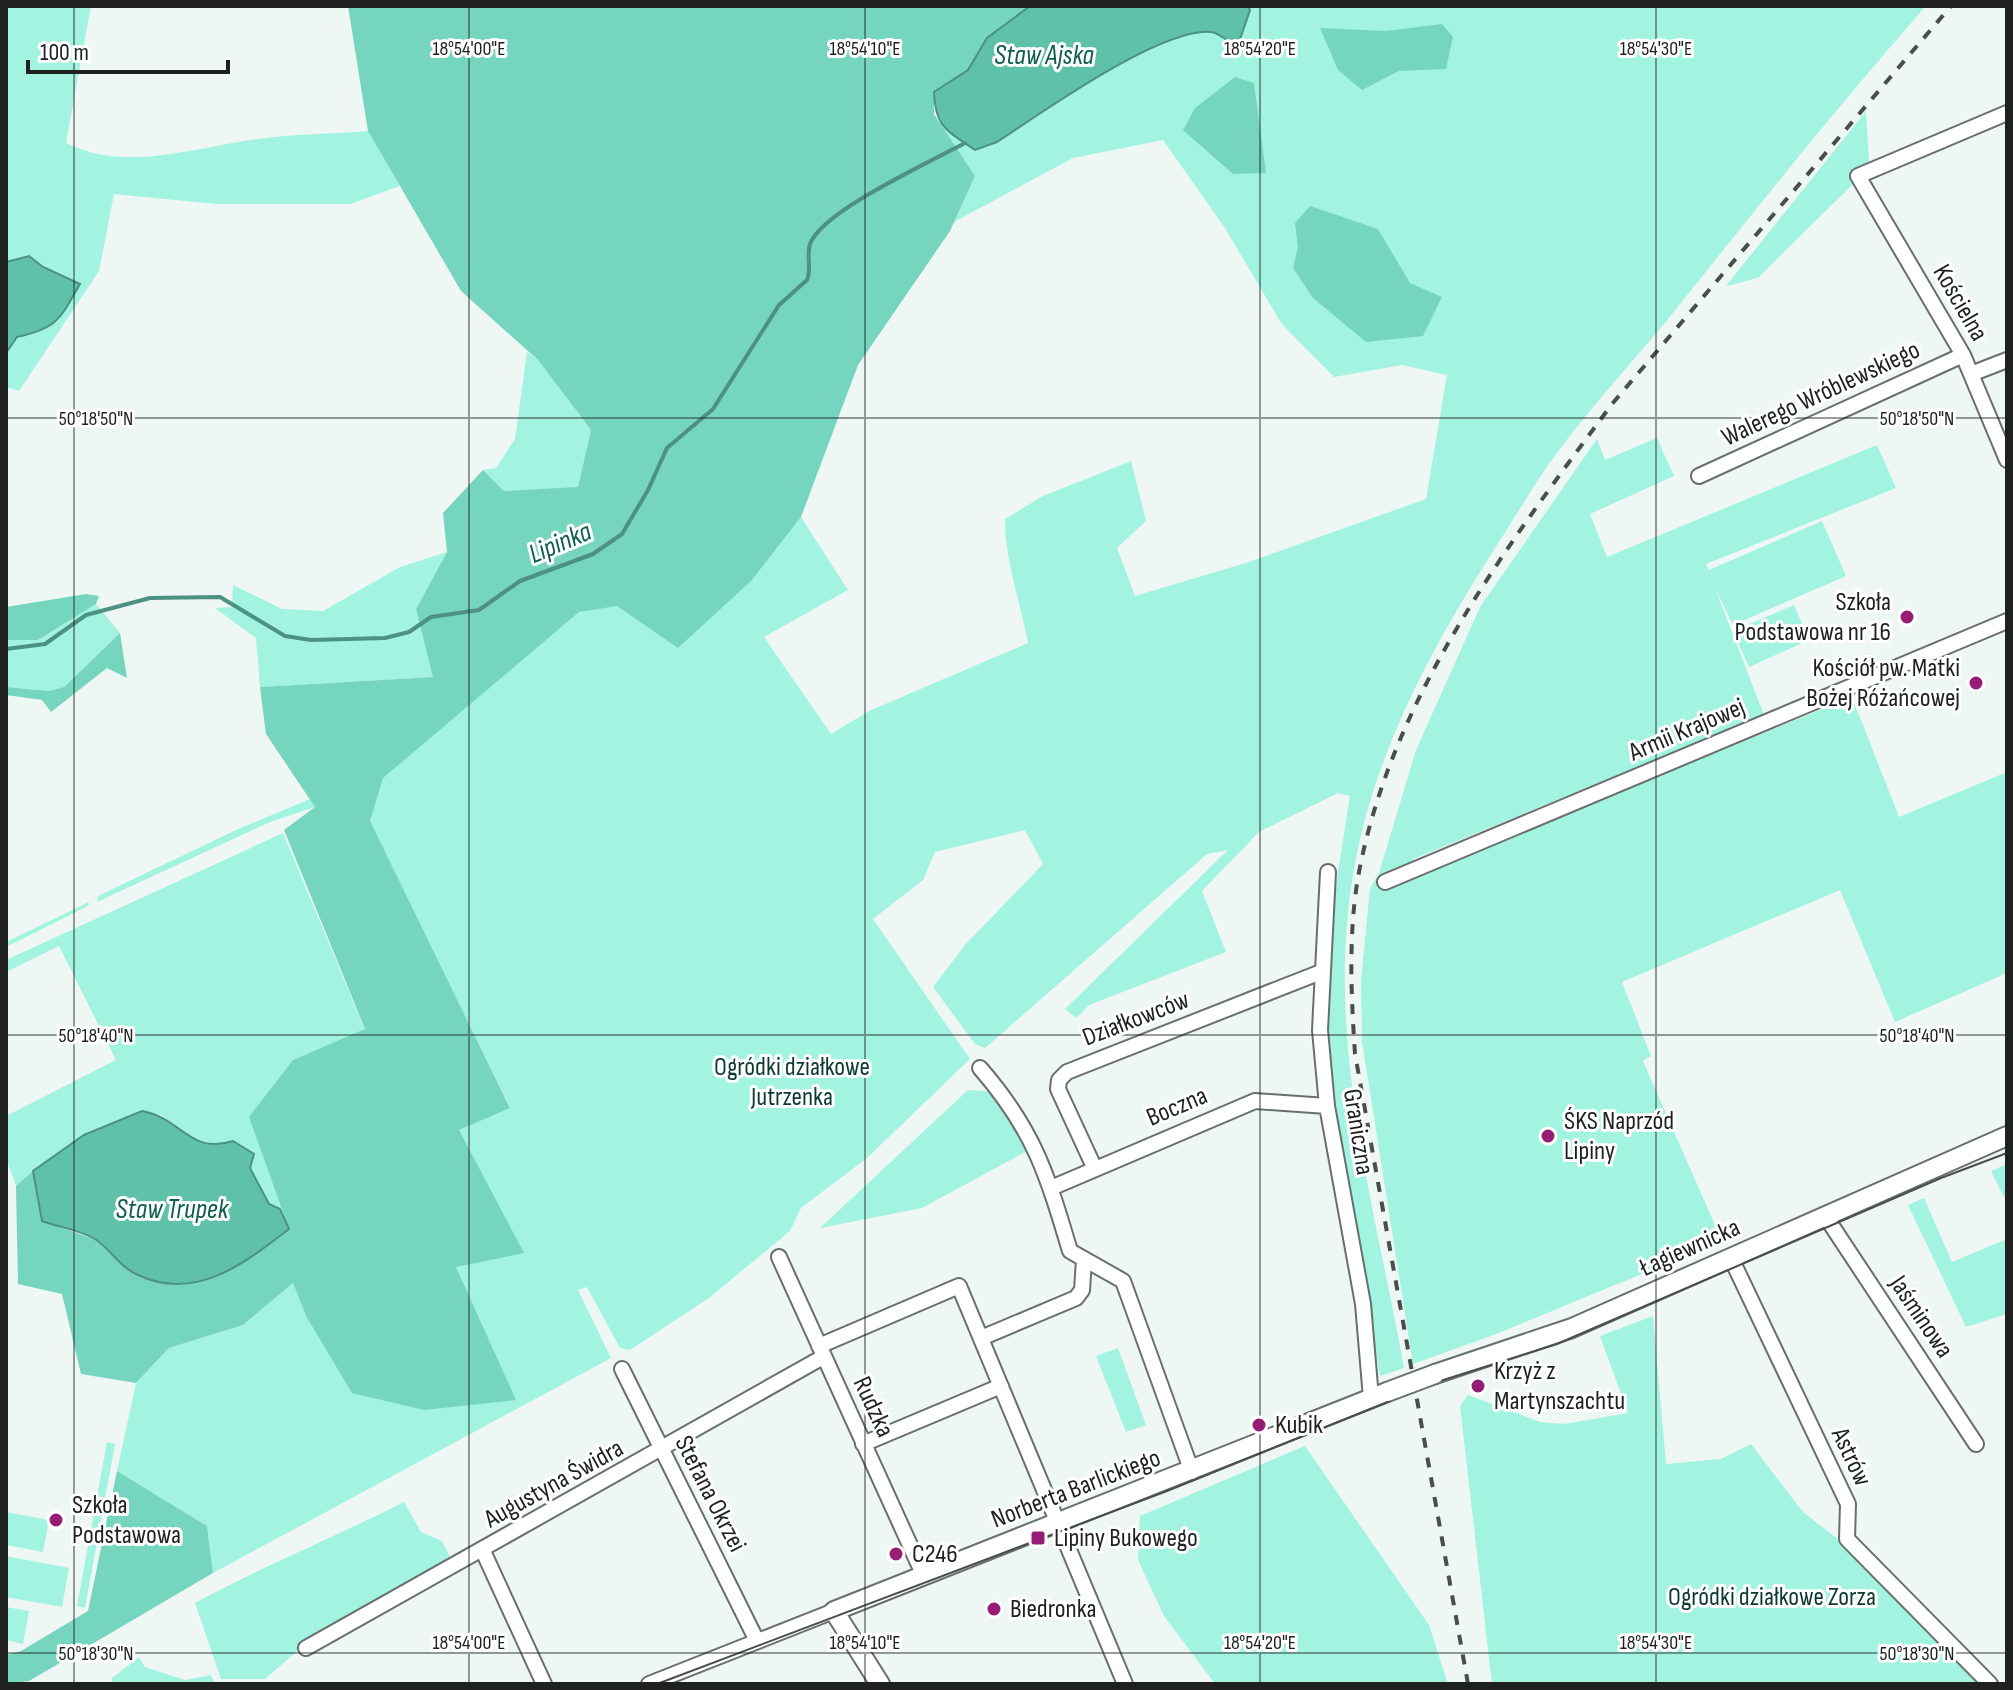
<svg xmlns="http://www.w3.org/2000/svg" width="2013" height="1690" viewBox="0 0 2013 1690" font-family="'Sofia Sans Condensed',sans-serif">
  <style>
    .green { fill: #a2f4e0 }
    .forest { fill: #75d5bf }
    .water { fill: #60c1ab; stroke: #4c9181; stroke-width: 2 }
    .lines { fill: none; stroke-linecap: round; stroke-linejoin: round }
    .stream { stroke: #4c9181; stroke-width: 4 }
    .minor-casing { stroke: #686f6d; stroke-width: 18 }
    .tertiary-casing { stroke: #686f6d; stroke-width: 22 }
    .minor { stroke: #fff; stroke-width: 14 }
    .tertiary { stroke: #fff; stroke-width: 18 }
    .tram { stroke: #494d4b; stroke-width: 2 }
    .rail { stroke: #494d4b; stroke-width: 4; stroke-dasharray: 10 10; stroke-linecap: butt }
    .tertiary-bridge-casing { stroke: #686f6d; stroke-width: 22; stroke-linecap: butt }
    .tertiary-bridge { stroke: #fff; stroke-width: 18 }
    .ticks { fill: none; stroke: #1e2120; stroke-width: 2; stroke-opacity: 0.45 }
    .poi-dot { fill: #961c76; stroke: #fff; stroke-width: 3 }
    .labels { text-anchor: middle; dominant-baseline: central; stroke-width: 6; stroke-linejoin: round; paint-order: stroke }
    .street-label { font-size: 26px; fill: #1e2120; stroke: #fff }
    .poi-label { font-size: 26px; fill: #1e2120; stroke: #fff; text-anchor: start }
    .park-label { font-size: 26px; fill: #0c3a31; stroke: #fff }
    .water-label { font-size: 28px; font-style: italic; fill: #0d5e50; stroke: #fff }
    .ticks-label { font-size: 20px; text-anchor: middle; fill: #1e2120; stroke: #fff; stroke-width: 6; stroke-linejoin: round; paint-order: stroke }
  </style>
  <rect width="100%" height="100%" fill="#eff7f4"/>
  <path class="green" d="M 6,6 L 91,6 L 66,143 C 125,173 196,147 258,139 C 294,134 332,134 368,131 L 400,186 L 350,204 L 216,204 L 114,194 L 99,271 L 19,391 L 6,387 Z
    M 1248,6 L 1926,6 C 1836,108 1753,213 1668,319 C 1630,365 1589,409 1554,457 C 1534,484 1517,514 1499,542 C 1433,645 1373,753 1353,875 C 1325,1041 1375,1206 1404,1368 L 1380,1376 L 1339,1141 L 1324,1015 L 1331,916 L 1350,796 L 1338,793 L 1259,832 L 1202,891 L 1226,952 L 1089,1005 L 1076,1018 L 1065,1009 L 1228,850 L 1207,854 L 985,1048 L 975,1044 L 933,987 L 965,945 L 1043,864 L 1025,830 L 935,852 L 923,880 L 873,919 L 970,1059 L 867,1158 L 801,1208 L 790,1231 L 709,1298 L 630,1350 L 620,1348 L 587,1287 L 578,1290 L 611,1358 L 213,1573 L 207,1526 L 117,1471 L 136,1383 L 169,1348 L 243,1325 L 293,1283 L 306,1316 L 456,1267 L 459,1130 L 510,1107 L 369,821 L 383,777 L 579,612 L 752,580 L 801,517 L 848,590 L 764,637 L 831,734 L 869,711 L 1028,643 C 1020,601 1005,561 1005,519 L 1043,496 L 1131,461 L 1146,521 L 1117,548 L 1135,596 L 1249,562 L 1426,499 L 1447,375 L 1402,365 L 1334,377 L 1281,323 L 1225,228 L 1163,140 L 1073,158 L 954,222 L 975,176 L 941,126 L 976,150 L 997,141 L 1129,57 L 1188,33 L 1214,32 L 1250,10 Z
    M 1866,111 L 1869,160 L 1874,172 L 1859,178 L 1758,278 L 1726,286 Z
    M 527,352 L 538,360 L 591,430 L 578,488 L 504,491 L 483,470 L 496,468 L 515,439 Z
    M 1657,438 L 1674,476 L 1590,514 L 1607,557 L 1877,445 L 1896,488 L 1706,564 L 1709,570 L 1822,521 L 1846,576 L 1733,625 L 1715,588 L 1764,715 L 1413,859 L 1418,875 L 1852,697 L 1899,817 L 2007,772 L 2007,973 L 1895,1022 L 1840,890 L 1622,982 L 1651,1056 L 1643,1061 L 1722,1241 L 1496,1334 L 1413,1364 L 1362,1042 L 1361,981 L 1370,888 L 1379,873 L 1416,750 L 1480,607 L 1597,439 L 1605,460 Z
    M 447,552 L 416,609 L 434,677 L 260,687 L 256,638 L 215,608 L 232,607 L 233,585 L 282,609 L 323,611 L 400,567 Z
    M 96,604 L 120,633 L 64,687 L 49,691 L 6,687 L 6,640 L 38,640 Z
    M 1794,605 L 1809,640 L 1749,667 L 1733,631 Z
    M 310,799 L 315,807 L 270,822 L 97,902 L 98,896 L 236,830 Z
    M 283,833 L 365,1030 L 293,1060 L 289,1229 L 280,1209 L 269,1204 L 250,1168 L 254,1153 L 233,1141 L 214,1147 L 189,1137 L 161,1115 L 142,1111 L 84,1135 L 16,1186 L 6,1158 L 6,1116 L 116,1060 L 59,946 L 6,972 L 6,960 Z
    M 89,902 L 88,906 L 6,947 L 6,942 Z
    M 968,1090 L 988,1091 L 1001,1102 L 1031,1149 L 922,1208 L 820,1228 Z
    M 2007,1164 L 2007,1194 L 2004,1197 L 1991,1171 Z
    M 1924,1198 L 1952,1262 L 2007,1239 L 2007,1314 L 1966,1327 L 1908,1205 Z
    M 1653,1316 L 1666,1464 L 1721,1459 L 1751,1444 L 1803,1512 L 1866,1561 L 1979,1684 L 1492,1684 L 1460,1406 L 1468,1395 L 1540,1422 L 1564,1424 L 1628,1413 L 1600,1336 Z
    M 1118,1348 L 1146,1425 L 1126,1432 L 1096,1356 Z
    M 107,1442 L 115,1444 L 85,1608 L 77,1606 Z
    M 1305,1446 L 1429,1625 L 1448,1684 L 1215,1684 L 1164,1616 L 1138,1560 L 1140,1516 Z
    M 404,1502 L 421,1532 L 442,1541 L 452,1561 L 304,1645 L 265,1679 L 221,1679 L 195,1603 C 263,1566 335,1537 404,1502 Z
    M 6,1512 L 49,1520 L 43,1552 L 6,1545 Z
    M 6,1556 L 69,1568 L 62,1607 L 6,1597 Z
    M 6,1607 L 29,1611 L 23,1644 L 6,1640 Z
    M 139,1657 L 145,1667 L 185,1680 L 211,1675 L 215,1684 L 112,1684 L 112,1678 Z"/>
  <path class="forest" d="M 348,6 L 1030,6 L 987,38 L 968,70 L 934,92 L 934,114 L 975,176 L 950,231 L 858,365 L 801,517 L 752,580 L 678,648 L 617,606 L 579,612 L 383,778 L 370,821 L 510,1108 L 459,1130 L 524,1253 L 456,1267 L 516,1400 L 424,1410 L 352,1393 L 306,1316 L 293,1283 L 243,1325 L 169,1348 L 136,1383 L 81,1374 L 62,1294 L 18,1284 L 16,1186 L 33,1171 L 42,1221 L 94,1239 L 136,1275 L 289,1229 L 249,1117 L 293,1060 L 365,1029 L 284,830 L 315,807 L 266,734 L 260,687 L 433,677 L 416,609 L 447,552 L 443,513 L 483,470 L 504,491 L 578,487 L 591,430 L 538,360 L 461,291 L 368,131 Z
    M 1442,24 L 1453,37 L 1446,69 L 1399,71 L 1362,90 L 1338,70 L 1320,28 L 1386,31 Z
    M 1235,77 L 1254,83 L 1266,173 L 1233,174 L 1183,130 L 1195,108 Z
    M 1310,206 L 1378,229 L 1410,283 L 1442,297 L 1423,336 L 1366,342 L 1313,298 L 1293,268 L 1298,247 L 1295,223 Z
    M 86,594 L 99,596 L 96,604 L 38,640 L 6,640 L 6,607 Z
    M 120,633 L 127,678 L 107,668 L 51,712 L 42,700 L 6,695 L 6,687 L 49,691 L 64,687 Z
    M 117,1471 L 207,1526 L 213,1573 L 29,1681 L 6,1684 L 6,1655 L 21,1651 L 88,1611 Z"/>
  <path class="water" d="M 1030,6 L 1248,6 L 1250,10 L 1237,48 C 1229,42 1220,33 1211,32 C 1160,28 1043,112 997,142 L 975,150 C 948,131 935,128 934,92 L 968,70 L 987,38 Z
    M 29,256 L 43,267 L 80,284 C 60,319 58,328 17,337 L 6,353 L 6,262 Z
    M 142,1111 C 182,1118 189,1155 233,1141 L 254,1154 L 250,1168 L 269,1204 L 280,1209 L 289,1229 C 245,1263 196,1302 138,1275 C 121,1268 110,1249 95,1239 C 80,1230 58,1227 42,1221 L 33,1171 L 84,1135 Z"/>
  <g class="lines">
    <path class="stream" d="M 6,649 L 45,644 L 86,615 L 150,598 L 220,597 L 285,636 L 311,640 L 385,638 L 409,632 L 431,617 L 479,610 L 520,581 L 593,554 L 622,534 L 648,490 L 667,448 L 713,409 L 779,305 L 807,280 C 812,268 806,256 810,244 C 822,211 932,161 965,143"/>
    <defs>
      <path id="minor" d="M 2007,113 L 1858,176 L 1963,355 L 2007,460
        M 1971,374 L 2007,360
        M 1699,476 L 1963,355
        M 1328,872 L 1320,1030 L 1327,1106 L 1363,1304 L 1371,1398
        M 1385,882 L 2007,621
        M 980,1068 C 1034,1130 1047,1174 1070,1251 L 1123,1281 L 1192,1472
        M 1094,1167 L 1058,1089 L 1059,1080 L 1067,1072 L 1321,972
        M 1051,1188 L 1255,1101 L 1327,1106
        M 1826,1217 L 1976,1444
        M 779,1257 L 924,1576
        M 1731,1258 L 1848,1504 L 1847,1539 L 1990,1684
        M 981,1338 L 1076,1298 L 1082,1290 L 1084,1260
        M 819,1346 L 959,1286 L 1125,1684
        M 622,1369 L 757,1641
        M 863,1444 L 1001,1386
        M 483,1551 L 544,1684
        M 306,1648 L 823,1357
        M 649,1684 L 834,1611"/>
      <path id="tertiary" d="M 1435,1374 L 1572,1328 L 2007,1136
        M 880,1684 L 834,1611 L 1387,1392"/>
    </defs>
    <use href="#minor" class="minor-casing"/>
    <use href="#tertiary" class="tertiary-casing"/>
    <use href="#minor" class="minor"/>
    <use href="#tertiary" class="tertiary"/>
    <path class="tram" d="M 657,1684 L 1167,1491 L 1437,1382 L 1557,1344 L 1941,1178 L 2007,1153"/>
    <path class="rail" d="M 1468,1684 L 1355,1054 C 1351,994 1348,931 1359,872 C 1393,695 1507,546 1612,404 L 1951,6"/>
    <defs>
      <path id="tertiary-bridge" d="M 1387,1392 L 1435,1374"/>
    </defs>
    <use href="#tertiary-bridge" class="tertiary-bridge-casing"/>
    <use href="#tertiary-bridge" class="tertiary-bridge"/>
  </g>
  <path class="ticks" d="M 74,6 L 74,1684M 469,6 L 469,1684M 865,6 L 865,1684M 1260,6 L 1260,1684M 1656,6 L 1656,1684M 6,418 L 2007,418M 6,1035 L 2007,1035M 6,1653 L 2007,1653"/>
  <g class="poi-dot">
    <circle cx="1907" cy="617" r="8"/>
    <circle cx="1976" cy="683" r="8"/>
    <circle cx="1548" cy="1136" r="8"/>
    <circle cx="1478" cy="1386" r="8"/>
    <circle cx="1259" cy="1425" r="8"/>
    <circle cx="56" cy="1520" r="8"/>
    <rect x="1030" y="1530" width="16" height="16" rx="4"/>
    <circle cx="896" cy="1554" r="8"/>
    <circle cx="994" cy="1609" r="8"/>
  </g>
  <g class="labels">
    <g class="street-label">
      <text transform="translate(1960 303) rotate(60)">Kościelna</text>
      <text transform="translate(1821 394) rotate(-25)">Walerego Wróblewskiego</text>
      <text transform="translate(1687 730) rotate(-23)">Armii Krajowej</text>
      <text transform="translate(1136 1019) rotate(-21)">Działkowców</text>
      <text transform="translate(1177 1107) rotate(-23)">Boczna</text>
      <text transform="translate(1358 1132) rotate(81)">Graniczna</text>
      <text transform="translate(1690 1248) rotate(-24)">Łagiewnicka</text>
      <text transform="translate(1921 1317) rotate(56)">Jaśminowa</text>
      <text transform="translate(873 1407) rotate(65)">Rudzka</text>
      <text transform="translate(1851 1457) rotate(65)">Astrów</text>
      <text transform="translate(554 1484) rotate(-29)">Augustyna Świdra</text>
      <text transform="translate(1076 1489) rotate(-21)">Norberta Barlickiego</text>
      <text transform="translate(710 1494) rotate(63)">Stefana Okrzei</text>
    </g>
    <g class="poi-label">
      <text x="1891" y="602" text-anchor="end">Szkoła<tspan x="1891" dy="30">Podstawowa nr 16</tspan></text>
      <text x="1960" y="668" text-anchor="end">Kościół pw. Matki<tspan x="1960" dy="30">Bożej Różańcowej</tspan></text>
      <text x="1564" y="1121">ŚKS Naprzód<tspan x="1564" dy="30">Lipiny</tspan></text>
      <text x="1494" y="1371">Krzyż z<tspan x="1494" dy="30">Martynszachtu</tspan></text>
      <text x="1275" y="1425">Kubik</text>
      <text x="72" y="1505">Szkoła<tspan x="72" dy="30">Podstawowa</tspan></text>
      <text x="1054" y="1538">Lipiny Bukowego</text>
      <text x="912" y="1554">C246</text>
      <text x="1010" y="1609">Biedronka</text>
    </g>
    <g class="park-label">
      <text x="792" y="1067">Ogródki działkowe<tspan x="792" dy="30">Jutrzenka</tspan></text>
      <text x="1772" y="1597">Ogródki działkowe Zorza</text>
    </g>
    <g class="water-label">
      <text x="1044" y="55">Staw Ajska</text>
      <text transform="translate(560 543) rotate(-23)">Lipinka</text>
      <text x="172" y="1209">Staw Trupek</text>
    </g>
  </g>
  <g class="ticks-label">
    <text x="469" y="55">18°54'00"E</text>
    <text x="865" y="55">18°54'10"E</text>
    <text x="1260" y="55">18°54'20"E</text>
    <text x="1656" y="55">18°54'30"E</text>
    <text x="96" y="425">50°18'50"N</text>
    <text x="1917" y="425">50°18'50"N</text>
    <text x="96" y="1042">50°18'40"N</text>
    <text x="1917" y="1042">50°18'40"N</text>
    <text x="469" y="1649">18°54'00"E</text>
    <text x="865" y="1649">18°54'10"E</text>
    <text x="1260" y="1649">18°54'20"E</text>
    <text x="1656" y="1649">18°54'30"E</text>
    <text x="96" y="1660">50°18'30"N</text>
    <text x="1917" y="1660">50°18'30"N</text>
  </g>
  <rect width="2013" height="1690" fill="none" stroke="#1e2120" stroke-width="16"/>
  <path d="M28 60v12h200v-12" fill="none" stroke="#1e2120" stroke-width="4"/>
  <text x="40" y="60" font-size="24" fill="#1e2120" stroke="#ffffff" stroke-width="6" paint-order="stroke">100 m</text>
</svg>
